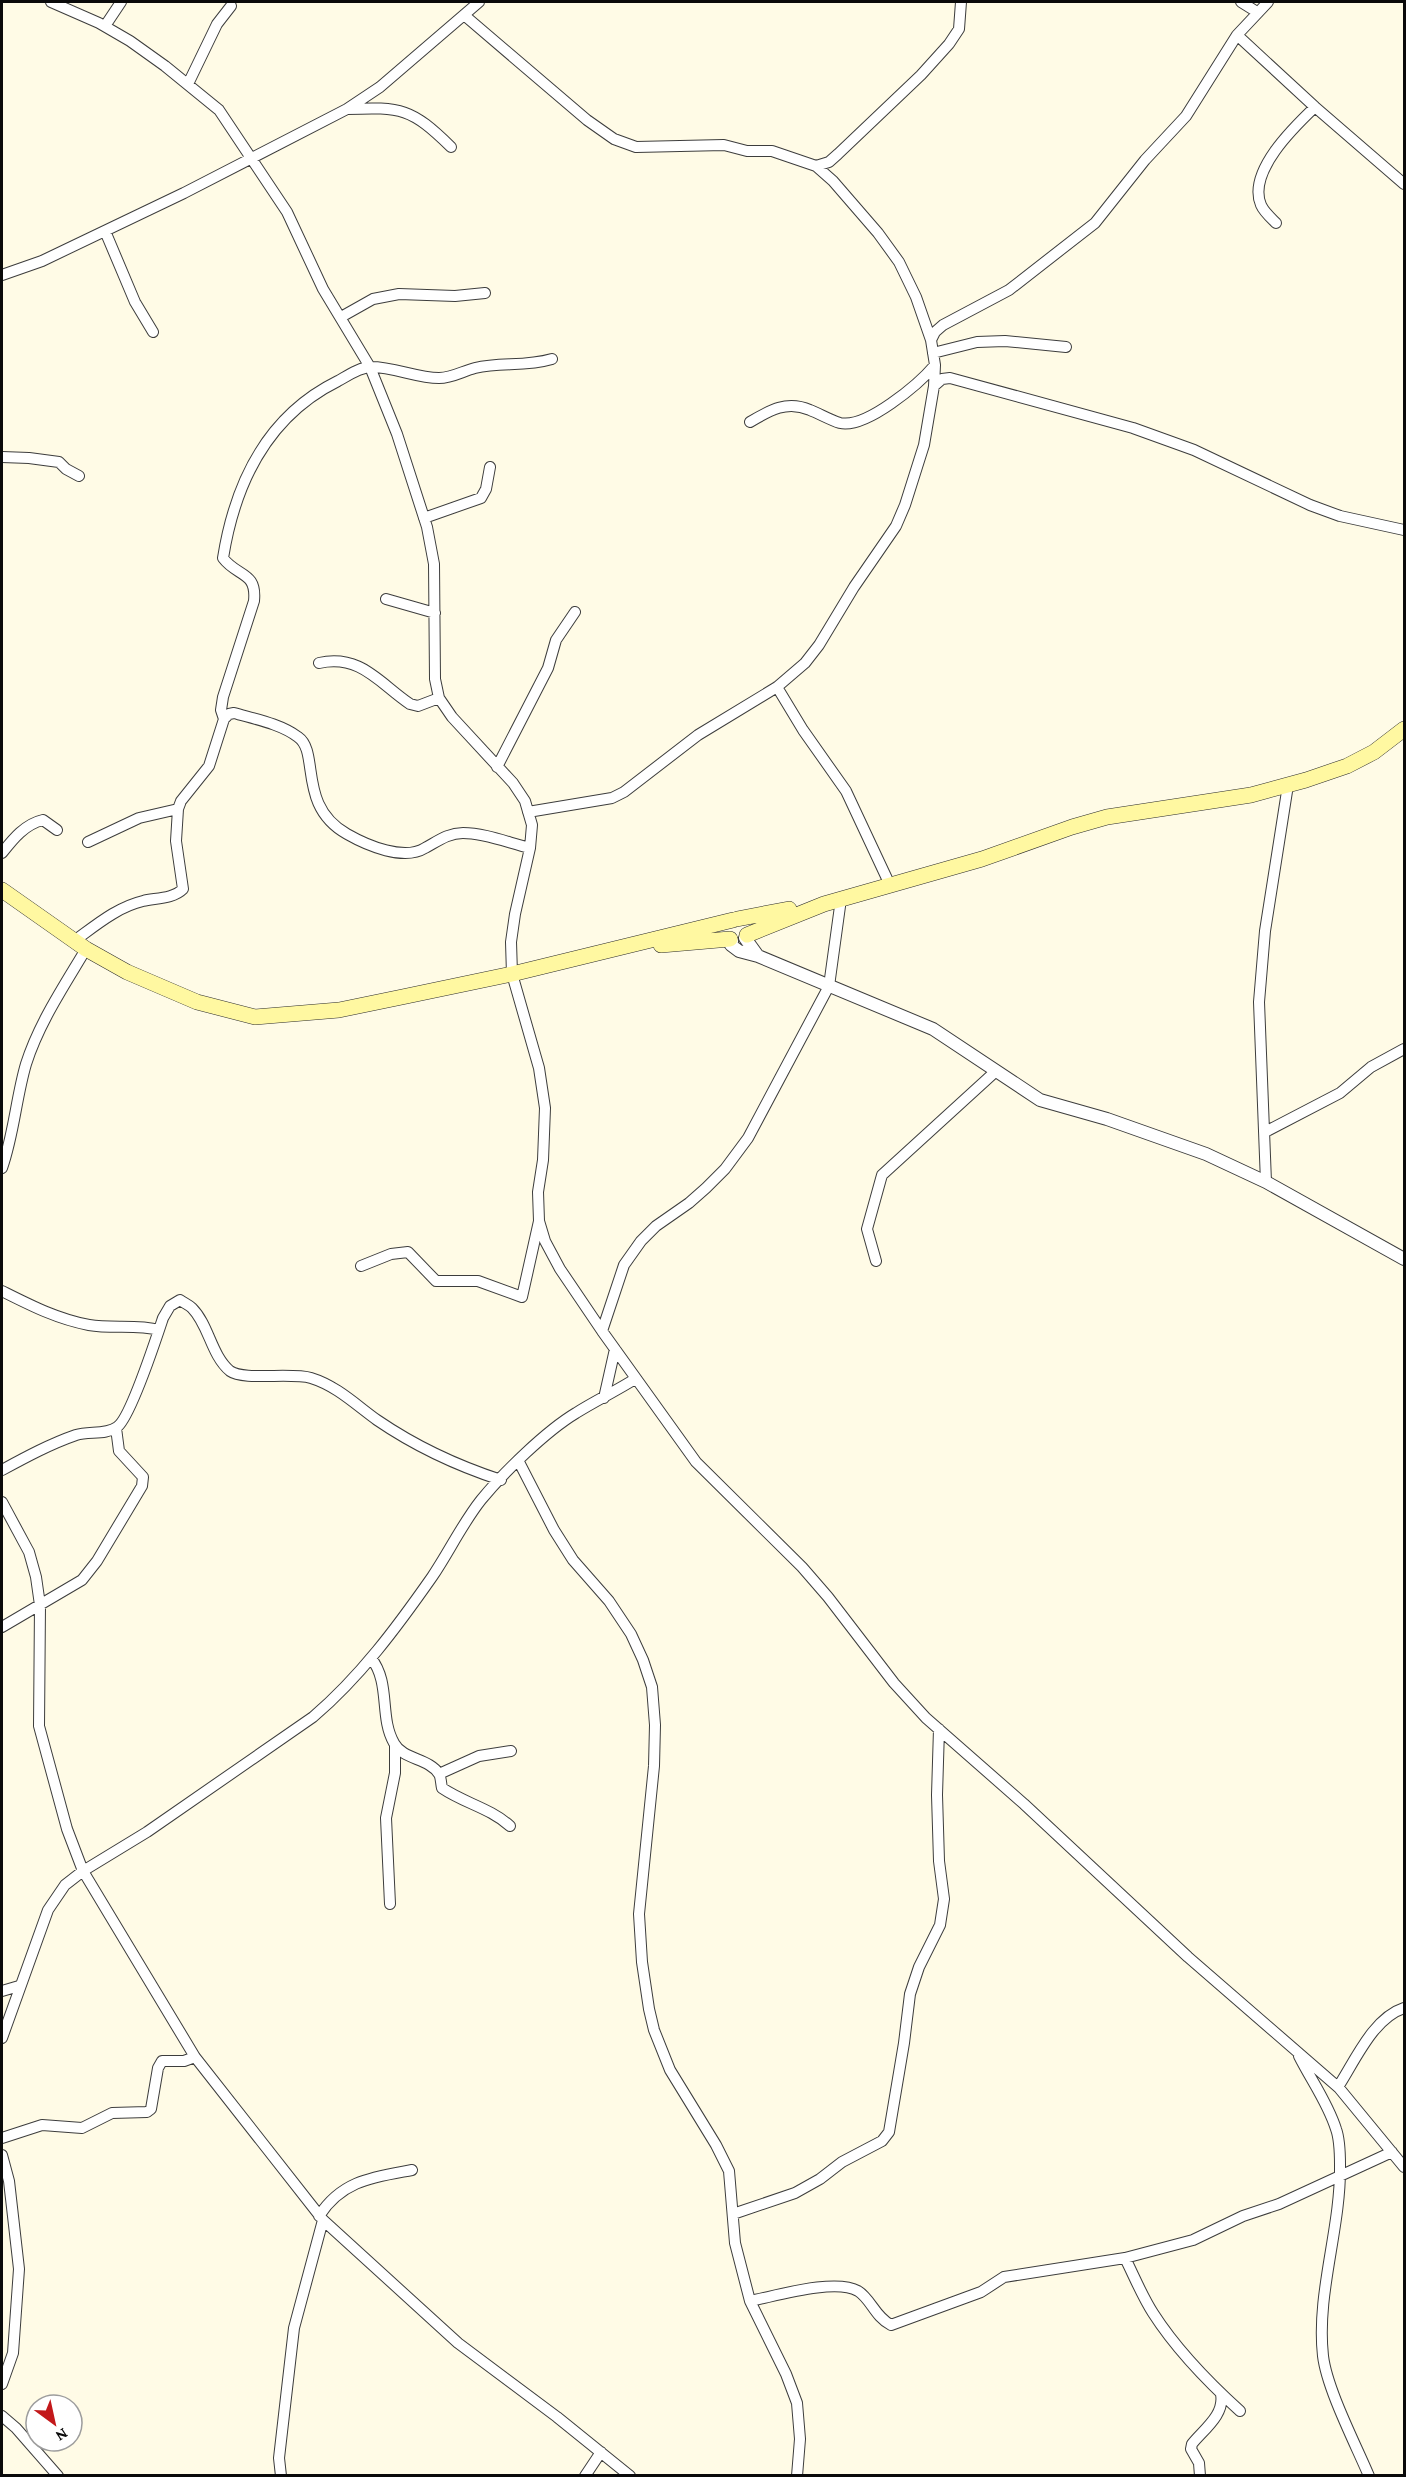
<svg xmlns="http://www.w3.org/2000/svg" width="1406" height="2477" viewBox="0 0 1406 2477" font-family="'Crimson Pro',serif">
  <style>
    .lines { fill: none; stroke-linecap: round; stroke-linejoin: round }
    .minor-casing { stroke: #3d3d3d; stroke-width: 12 }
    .tertiary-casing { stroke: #3d3d3d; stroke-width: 14 }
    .secondary-casing { stroke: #2c2c2c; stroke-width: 16 }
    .minor { stroke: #fff; stroke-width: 10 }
    .tertiary { stroke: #fff; stroke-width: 12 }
    .secondary { stroke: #fff8a1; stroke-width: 15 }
  </style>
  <rect width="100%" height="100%" fill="#fffbe6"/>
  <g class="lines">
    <defs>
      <path id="minor" d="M 51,2 L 99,23 L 130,41 L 165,66 L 219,110 L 287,212 L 323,289 L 370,367 L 397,434 L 427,527 L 434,564 L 435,679 L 439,698 L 452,717 L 513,783 L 525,801 L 532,825 L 530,848 L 515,914 L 511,942 L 512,974 L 539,1068 L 545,1108 L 543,1160 L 538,1192 L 539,1221 L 545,1241 L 560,1269 L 602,1331 L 696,1462 L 802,1567 L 828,1597 L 894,1683 L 926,1718 L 1024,1804 L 1188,1957 L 1339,2088 L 1404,2167
        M 1241,2 L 1257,12
        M 464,15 L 587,120 L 614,139 L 636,147 L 724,145 L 747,151 L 772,151 L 816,166 L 833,181 L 878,233 L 899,262 L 916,297 L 931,340 L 935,365 L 934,386 L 924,445 L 905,505 L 896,526 L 854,587 L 819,645 L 805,663 L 777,687 L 698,735 L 624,792 L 612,798 L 528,812
        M 105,26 L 121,2
        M 1237,35 L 1315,107 L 1404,184
        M 188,84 L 217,24 L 231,6
        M 347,109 C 402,107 411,108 451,147
        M 816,166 L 829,162 L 838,154 L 921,75 L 949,44 L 959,29 L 961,2
        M 1276,223 C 1271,218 1264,212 1261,205 C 1247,172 1294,127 1315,107
        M 105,231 L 135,302 L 153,332
        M 2,275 L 42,261 L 184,193 L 347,109 L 380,87 L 479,2
        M 341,317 L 373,299 L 399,294 L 455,296 L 485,293
        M 931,340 L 935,332 L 943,325 L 1009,290 L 1095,223 L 1145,160 L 1186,116 L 1237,35 L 1268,2
        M 933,353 L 977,342 L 1005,341 L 1066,347
        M 934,386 L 942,379 L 950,378 L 1133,428 L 1194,450 L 1310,505 L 1340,516 L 1404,530
        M 750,422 C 770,410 787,400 810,410 C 820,414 830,420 840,423 C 866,429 919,384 935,365
        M 2,457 L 29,458 L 59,462 L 66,469 L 79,476
        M 424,518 L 481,498 L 486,489 L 490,467
        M 386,599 L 435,613
        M 319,663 C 361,654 379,683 410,704 L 418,706 L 439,698
        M 777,687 L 803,730 L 846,791 L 890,885
        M 224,719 L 221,710 L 223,697 L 254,601 C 257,571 237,577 223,558 C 235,483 267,416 338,381 C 347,376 360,367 371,367 C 394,367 417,378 439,378 C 452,378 463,371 475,368 C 501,362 525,367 552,359
        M 497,767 L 548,668 L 556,640 L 575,612
        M 88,842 L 139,818 L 178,809
        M 2,853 C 13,839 25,824 43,820 L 57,830
        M 74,941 C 95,926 117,907 143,901 C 155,898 173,899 183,889 L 176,841 L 178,809 L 181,801 L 209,766 L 224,719 L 229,714 L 234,713 C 255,719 281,724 298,737 C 320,752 297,806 347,834 C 368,846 404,861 425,848 C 438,841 448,833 463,833 C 485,833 509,843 530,848
        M 1265,1132 L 1340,1093 L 1371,1067 L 1404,1049
        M 2,1168 C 14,1134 16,1098 26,1064 C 39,1023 64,986 86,949
        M 1266,1182 L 1259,1002 L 1265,931 L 1288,785
        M 876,1261 L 867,1229 L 882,1175 L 996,1071
        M 361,1266 L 391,1254 L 408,1252 L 436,1281 L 478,1281 L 522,1297 L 539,1221
        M 2,1291 C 30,1305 57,1319 89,1325 C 112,1329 137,1324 159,1330
        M 602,1331 L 624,1265 L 641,1241 L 656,1226 L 689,1203 L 706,1188 L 725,1169 L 748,1138 L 829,986 L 841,899
        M 604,1398 L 615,1349
        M 519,1462 L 554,1530 L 573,1560 L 609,1601 L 631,1634 L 643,1660 L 652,1687 L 655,1725 L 654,1766 L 639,1914 L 642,1962 L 649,2009 L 654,2030 L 670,2070 L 716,2145 L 729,2171 L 735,2243 L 750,2301 L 786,2374 L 797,2403 L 800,2439 L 797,2476
        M 2,1470 C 26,1457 50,1444 76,1435 C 89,1431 106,1435 117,1427 C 130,1419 157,1336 163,1318 L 170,1306 L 180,1300 C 184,1303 189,1305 192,1308 C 209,1325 211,1355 230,1371 C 244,1381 291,1372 311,1378 C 337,1386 356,1405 377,1420 C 415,1446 458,1466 501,1480
        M 2,1502 L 29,1552 L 36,1577 L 40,1605 L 39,1726 L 67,1829 L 83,1871 L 195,2057 L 323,2220 L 458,2343 L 557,2417 L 630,2476
        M 2,1627 L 82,1580 L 97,1561 L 142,1486 L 143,1477 L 119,1451 L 116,1428
        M 371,1658 C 391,1683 379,1717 394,1743 C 403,1760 429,1758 439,1774 C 441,1777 441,1784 442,1788 C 464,1803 490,1808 510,1826
        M 439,1774 L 479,1756 L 511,1751
        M 390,1904 L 386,1818 L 395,1773 L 395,1746
        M 2,1991 L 19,1986
        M 2,2038 L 48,1910 L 65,1885 L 83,1871 L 147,1832 L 313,1717 C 360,1677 397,1627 432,1577 C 449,1552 462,1524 481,1500 C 503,1473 546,1431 576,1413 C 595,1401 616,1391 635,1379
        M 1299,2056 C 1311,2080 1328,2103 1336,2129 C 1340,2140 1340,2154 1340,2165 C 1341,2229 1316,2293 1323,2356 C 1327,2389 1355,2443 1369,2476
        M 1338,2087 C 1355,2061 1373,2018 1404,2008
        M 2,2138 L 42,2125 L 82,2128 L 112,2113 L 147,2112 L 151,2109 L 158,2068 L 162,2061 L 184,2061 L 195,2057
        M 2,2155 L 9,2181 L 19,2269 L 13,2353 L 2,2384
        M 733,2214 L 795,2193 L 820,2179 L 842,2162 L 882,2141 L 889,2132 L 904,2043 L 910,1994 L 919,1967 L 940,1925 L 944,1899 L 939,1861 L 937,1795 L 939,1729
        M 319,2216 C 342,2180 374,2177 412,2170
        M 1125,2258 C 1134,2276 1142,2296 1153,2313 C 1176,2349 1208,2382 1240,2411
        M 750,2301 C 776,2296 835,2278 858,2291 C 871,2299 875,2317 891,2325 L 981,2292 L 1004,2277 L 1125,2258 L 1193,2240 L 1243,2216 L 1279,2204 L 1392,2152
        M 2,2416 L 16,2428 L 58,2476
        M 281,2476 L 279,2458 L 294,2328 L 323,2220
        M 585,2476 L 601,2452
        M 1200,2476 L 1199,2463 L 1191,2449 L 1192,2444 C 1203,2430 1225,2415 1221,2394"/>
      <path id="tertiary" d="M 745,938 L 758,956 L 933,1029 L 1040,1100 L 1107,1119 L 1206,1154 L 1266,1182 L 1404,1259
        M 732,941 L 731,945 L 739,951 L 758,956"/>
      <path id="secondary" d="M 2,890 L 86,949 L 127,972 L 197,1002 L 255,1017 L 339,1010 L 402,997 L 512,974 L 733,920
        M 737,919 L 789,909
        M 747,935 L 824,904 L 982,859 L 1072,827 L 1107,817 L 1251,795 L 1306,780 L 1347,766 L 1374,752 L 1404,729
        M 661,945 L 730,939"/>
    </defs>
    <use href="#minor" class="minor-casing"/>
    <use href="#tertiary" class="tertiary-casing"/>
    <use href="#secondary" class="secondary-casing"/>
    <use href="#minor" class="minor"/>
    <use href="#tertiary" class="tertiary"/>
    <use href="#secondary" class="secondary"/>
  </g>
  <rect width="1406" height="2477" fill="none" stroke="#0a0a0a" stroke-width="6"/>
  <g transform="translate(54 2423) rotate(147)"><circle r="28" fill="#ffffff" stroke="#9d9d9d" stroke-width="1.5"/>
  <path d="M0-4.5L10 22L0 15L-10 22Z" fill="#c3181a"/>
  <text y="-9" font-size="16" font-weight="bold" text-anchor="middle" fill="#0a0a0a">N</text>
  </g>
</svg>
